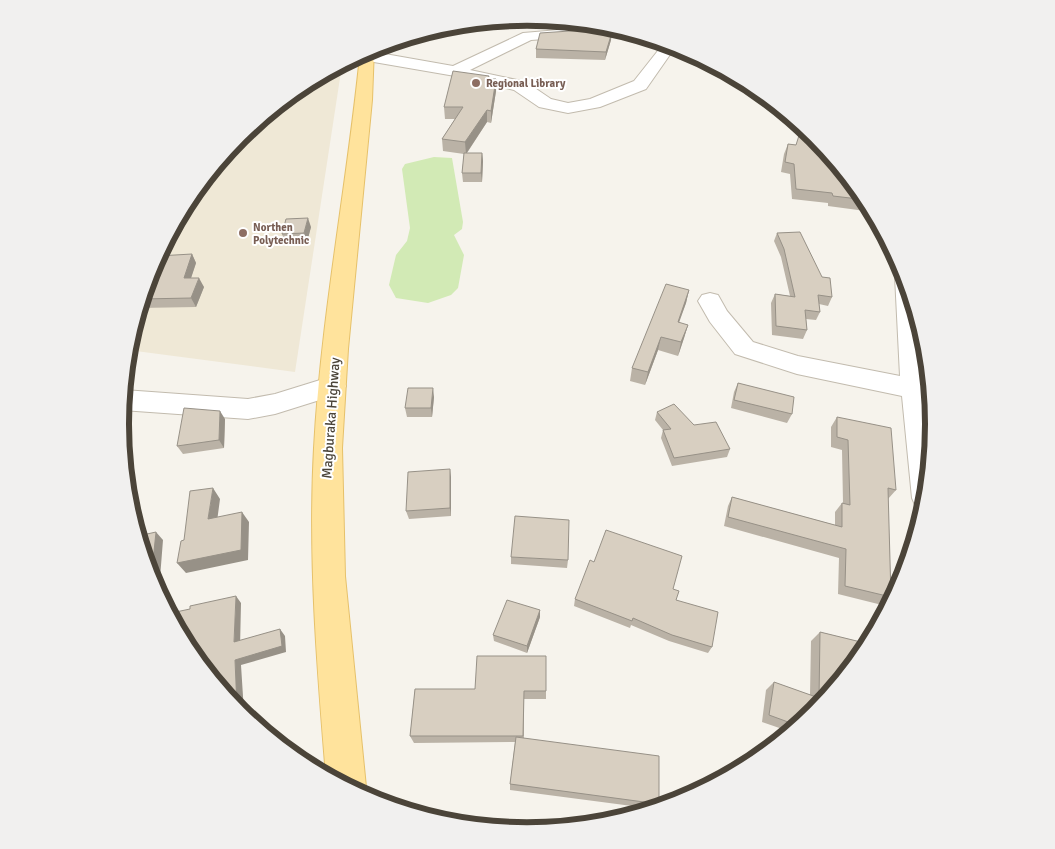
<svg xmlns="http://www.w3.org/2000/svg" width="1055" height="849" viewBox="0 0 1055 849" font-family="Signika,sans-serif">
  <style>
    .education { fill: #efe8d6 }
    .green { fill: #d2eab5 }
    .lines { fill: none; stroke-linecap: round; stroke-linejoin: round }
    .minor-casing { stroke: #c2bbae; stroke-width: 2 }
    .major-casing { stroke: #e6c16a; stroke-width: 2 }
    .minor { fill: #fff; fill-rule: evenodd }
    .major { fill: #ffe39c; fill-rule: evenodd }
    .wall { fill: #bab2a6 }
    .shaded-wall { fill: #979187 }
    .building { fill: #d8cfc1; stroke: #979187 }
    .education-dot { fill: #8d6e63; stroke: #fff; stroke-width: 2 }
    .labels { text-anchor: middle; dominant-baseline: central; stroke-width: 4; stroke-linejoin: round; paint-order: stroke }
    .far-education-label { font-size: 11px; font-weight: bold; fill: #785e54; stroke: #fff; text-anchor: start }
    .street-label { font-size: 14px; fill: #4b4439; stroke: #fff }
    .rim { fill: none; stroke: #4b4439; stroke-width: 6 }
  </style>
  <rect width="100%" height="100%" fill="#f6f3ec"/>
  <path class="education" d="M 342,65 L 295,372 L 128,350 L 152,268 L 189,198 L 240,137 L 302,86 Z"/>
  <path class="green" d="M 434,157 L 452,158 L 463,222 L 462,229 L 454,235 L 464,255 L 458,288 L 451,295 L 428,303 L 396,298 L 389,285 L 396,255 L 407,241 L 410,228 L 402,169 L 405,164 Z"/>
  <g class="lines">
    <defs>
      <path id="minor" d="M 594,24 L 612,27 L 584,36 L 531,40 L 470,70 L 526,82 L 551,99 L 568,103 L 590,99 L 634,81 L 664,43 L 676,46 L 646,89 L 600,107 L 568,113 L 539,107 L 514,90 L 455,76 L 368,61 L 360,56 L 368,51 L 453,66 L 523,33 L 583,28 Z
        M 904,269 L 922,330 L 933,435 L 925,510 L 916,507 L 912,498 L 902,396 L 797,374 L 735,354 L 710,322 L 698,301 L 702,295 L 710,293 L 718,295 L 727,311 L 753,342 L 798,356 L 900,376 L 895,276 L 898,271 Z
        M 333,376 L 342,379 L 346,386 L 342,393 L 275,414 L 248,419 L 122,410 L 124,390 L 248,399 L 275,394 Z"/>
      <path id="major" d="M 374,48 L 372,100 L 348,349 L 342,448 L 345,576 L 366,787 L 362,795 L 326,776 C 317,667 308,557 314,448 C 321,316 347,186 360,55 Z"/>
    </defs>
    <use href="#minor" class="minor-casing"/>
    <use href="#major" class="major-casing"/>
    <use href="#minor" class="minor"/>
    <use href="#major" class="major"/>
  </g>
  <path class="wall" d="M 550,20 L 590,24 L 583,26 L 549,29 L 549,22 Z
    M 604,25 L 603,32 L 611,40 L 605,60 L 536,58 L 536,49 L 585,30 Z
    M 489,76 L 489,79 L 496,91 L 491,123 L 487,122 L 467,153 L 482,153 L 483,161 L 482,182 L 463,182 L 462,173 L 464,154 L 443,151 L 442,139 L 455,119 L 445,119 L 444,107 Z
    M 788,144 L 796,145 L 866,199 L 873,212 L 828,206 L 828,203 L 792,199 L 790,174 L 781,172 L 784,154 Z
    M 311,227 L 307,242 L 285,243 L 282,234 Z
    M 777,233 L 832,297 L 828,306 L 819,304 L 820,312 L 816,320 L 806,319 L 807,330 L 803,339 L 772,335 L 771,303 L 775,294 L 790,296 L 781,257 L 774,241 Z
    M 192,254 L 196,263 L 191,278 L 204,287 L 196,307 L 139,308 L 152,268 Z
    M 689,290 L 686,303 L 679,323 L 688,325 L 684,338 L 678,356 L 658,350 L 645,385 L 630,381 L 632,368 Z
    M 131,337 L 138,348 L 130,374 L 125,374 L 128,345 Z
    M 738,383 L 792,414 L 787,423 L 731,408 L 734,392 Z
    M 434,397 L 432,417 L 407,417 L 405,408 Z
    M 657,412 L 694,425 L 730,449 L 727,457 L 672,466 L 661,438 L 663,430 L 655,420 Z
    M 837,417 L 896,490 L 888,499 L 891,597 L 882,605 L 838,594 L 839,558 L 724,526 L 728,506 L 732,497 L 835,525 L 835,512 L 842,503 L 843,503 L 842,450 L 831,447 L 831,427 Z
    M 225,419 L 224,448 L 183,454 L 177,446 Z
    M 451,477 L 451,516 L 409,519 L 406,511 Z
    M 511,557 L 568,560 L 567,568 L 511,564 Z
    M 673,589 L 676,600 L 712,647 L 708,653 L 669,641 L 631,625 L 630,628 L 574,606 L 575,599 Z
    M 540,617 L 527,653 L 494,641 L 493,635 Z
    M 820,632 L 869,644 L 815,712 L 791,732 L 762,722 L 766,690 L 774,682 L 810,695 L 811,641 Z
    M 415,689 L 546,691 L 546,699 L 524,699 L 524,738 L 659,804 L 655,809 L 510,790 L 510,784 L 515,742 L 414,743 L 410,736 Z"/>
  <path class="shaded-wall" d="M 583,23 L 590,24 L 583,26 Z
    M 612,32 L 611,40 L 605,60 L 606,52 Z
    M 496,79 L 496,91 L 491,123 L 491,111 Z
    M 487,110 L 487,122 L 466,154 L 465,142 Z
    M 482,153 L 483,161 L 482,182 L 481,173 Z
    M 308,218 L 311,227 L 307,242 L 304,233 Z
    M 192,254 L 196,263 L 188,287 L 184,278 Z
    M 199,278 L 204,287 L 196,307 L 191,298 Z
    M 689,290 L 686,303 L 674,335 L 678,322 Z
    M 688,325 L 684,338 L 678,356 L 681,342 Z
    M 131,337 L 138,348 L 130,374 L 126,368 L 128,346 Z
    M 661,337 L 658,350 L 645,385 L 648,372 Z
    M 433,388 L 434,397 L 432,417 L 431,408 Z
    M 220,411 L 225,419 L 224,448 L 219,440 Z
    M 450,469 L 451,477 L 451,516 L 450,508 Z
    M 213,488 L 220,499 L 216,529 L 208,519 Z
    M 242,512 L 249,522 L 248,560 L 186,573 L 177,563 Z
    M 156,532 L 163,540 L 160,578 L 151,580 L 149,572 Z
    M 236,596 L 241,603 L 240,648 L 234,642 Z
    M 540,610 L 540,617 L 527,653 L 527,646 Z
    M 280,629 L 285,636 L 286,652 L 241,665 L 244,712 L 241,713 L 236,708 L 235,660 Z
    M 312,757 L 317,762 L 317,771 L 312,769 Z"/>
  <path class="building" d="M 550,20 L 561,21 L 549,22 Z
    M 601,25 L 603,25 L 601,32 L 612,32 L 606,52 L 536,49 L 540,33 L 585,30 Z
    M 453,71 L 489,76 L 488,79 L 496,79 L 491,111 L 487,110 L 465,142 L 442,139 L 463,107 L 444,107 Z
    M 802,126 L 815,137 L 838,164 L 837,177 L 850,179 L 867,200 L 833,196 L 832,193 L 796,189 L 794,164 L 785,162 L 788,144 L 796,145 Z
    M 464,153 L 482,153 L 481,173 L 462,173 Z
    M 308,218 L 304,233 L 282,234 L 286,219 Z
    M 800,232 L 822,277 L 830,278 L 832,297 L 818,295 L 820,312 L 805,310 L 807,330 L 776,326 L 775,294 L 795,297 L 784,249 L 777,233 Z
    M 192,254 L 184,278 L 199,278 L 191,298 L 142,299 L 152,268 L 158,256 Z
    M 666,284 L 689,290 L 678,322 L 688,325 L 681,342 L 661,337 L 648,372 L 632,368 Z
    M 738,383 L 794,397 L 792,414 L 734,400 Z
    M 408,388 L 433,388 L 431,408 L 405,408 Z
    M 674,404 L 694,425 L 716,422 L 730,449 L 674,458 L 663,430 L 671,429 L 657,412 Z
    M 184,408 L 220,411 L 219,440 L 177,446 Z
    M 837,417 L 891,428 L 896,490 L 888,488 L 891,597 L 845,586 L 846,549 L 728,517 L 732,497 L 842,527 L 842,503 L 850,505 L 848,440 L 837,437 Z
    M 450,469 L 450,508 L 406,511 L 408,472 Z
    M 213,488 L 208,519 L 242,512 L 241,550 L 177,563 L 181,541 L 184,540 L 190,491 Z
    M 515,516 L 569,520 L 568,560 L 511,557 Z
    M 606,530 L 682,556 L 673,589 L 679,591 L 676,600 L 718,612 L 712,647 L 672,635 L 633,618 L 632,621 L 575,599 L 590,560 L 594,562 Z
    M 156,532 L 152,571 L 149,572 L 138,536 Z
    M 236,596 L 234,642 L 280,629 L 282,646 L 235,660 L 237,707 L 236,708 L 189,650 L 171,616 L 171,613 L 190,609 L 190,606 Z
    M 507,600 L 540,610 L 527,646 L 493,635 Z
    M 820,632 L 869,644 L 866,651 L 815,712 L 799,726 L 769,715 L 774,682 L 819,698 Z
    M 477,656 L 546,656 L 546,691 L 524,691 L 523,736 L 410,736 L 415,689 L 475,689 Z
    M 516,737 L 659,756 L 659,804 L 510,784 Z
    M 312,757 L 312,769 L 299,761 Z"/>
  <g class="education-dot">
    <circle cx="476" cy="83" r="5"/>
    <circle cx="243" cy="233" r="5"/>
  </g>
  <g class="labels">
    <g class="far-education-label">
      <text x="486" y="83">Regional Library</text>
      <text x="253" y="227">Northen<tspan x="253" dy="13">Polytechnic</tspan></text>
    </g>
    <g class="street-label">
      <text transform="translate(331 418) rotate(-86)">Magburaka Highway</text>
    </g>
  </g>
  <path d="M0 0H1055V849H0ZM129 424a398 398 0 1 1 796 0a398 398 0 1 1-796 0Z" fill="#f1f0ef" fill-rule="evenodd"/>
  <path class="rim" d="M129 424a398 398 0 1 1 796 0a398 398 0 1 1-796 0Z"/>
</svg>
